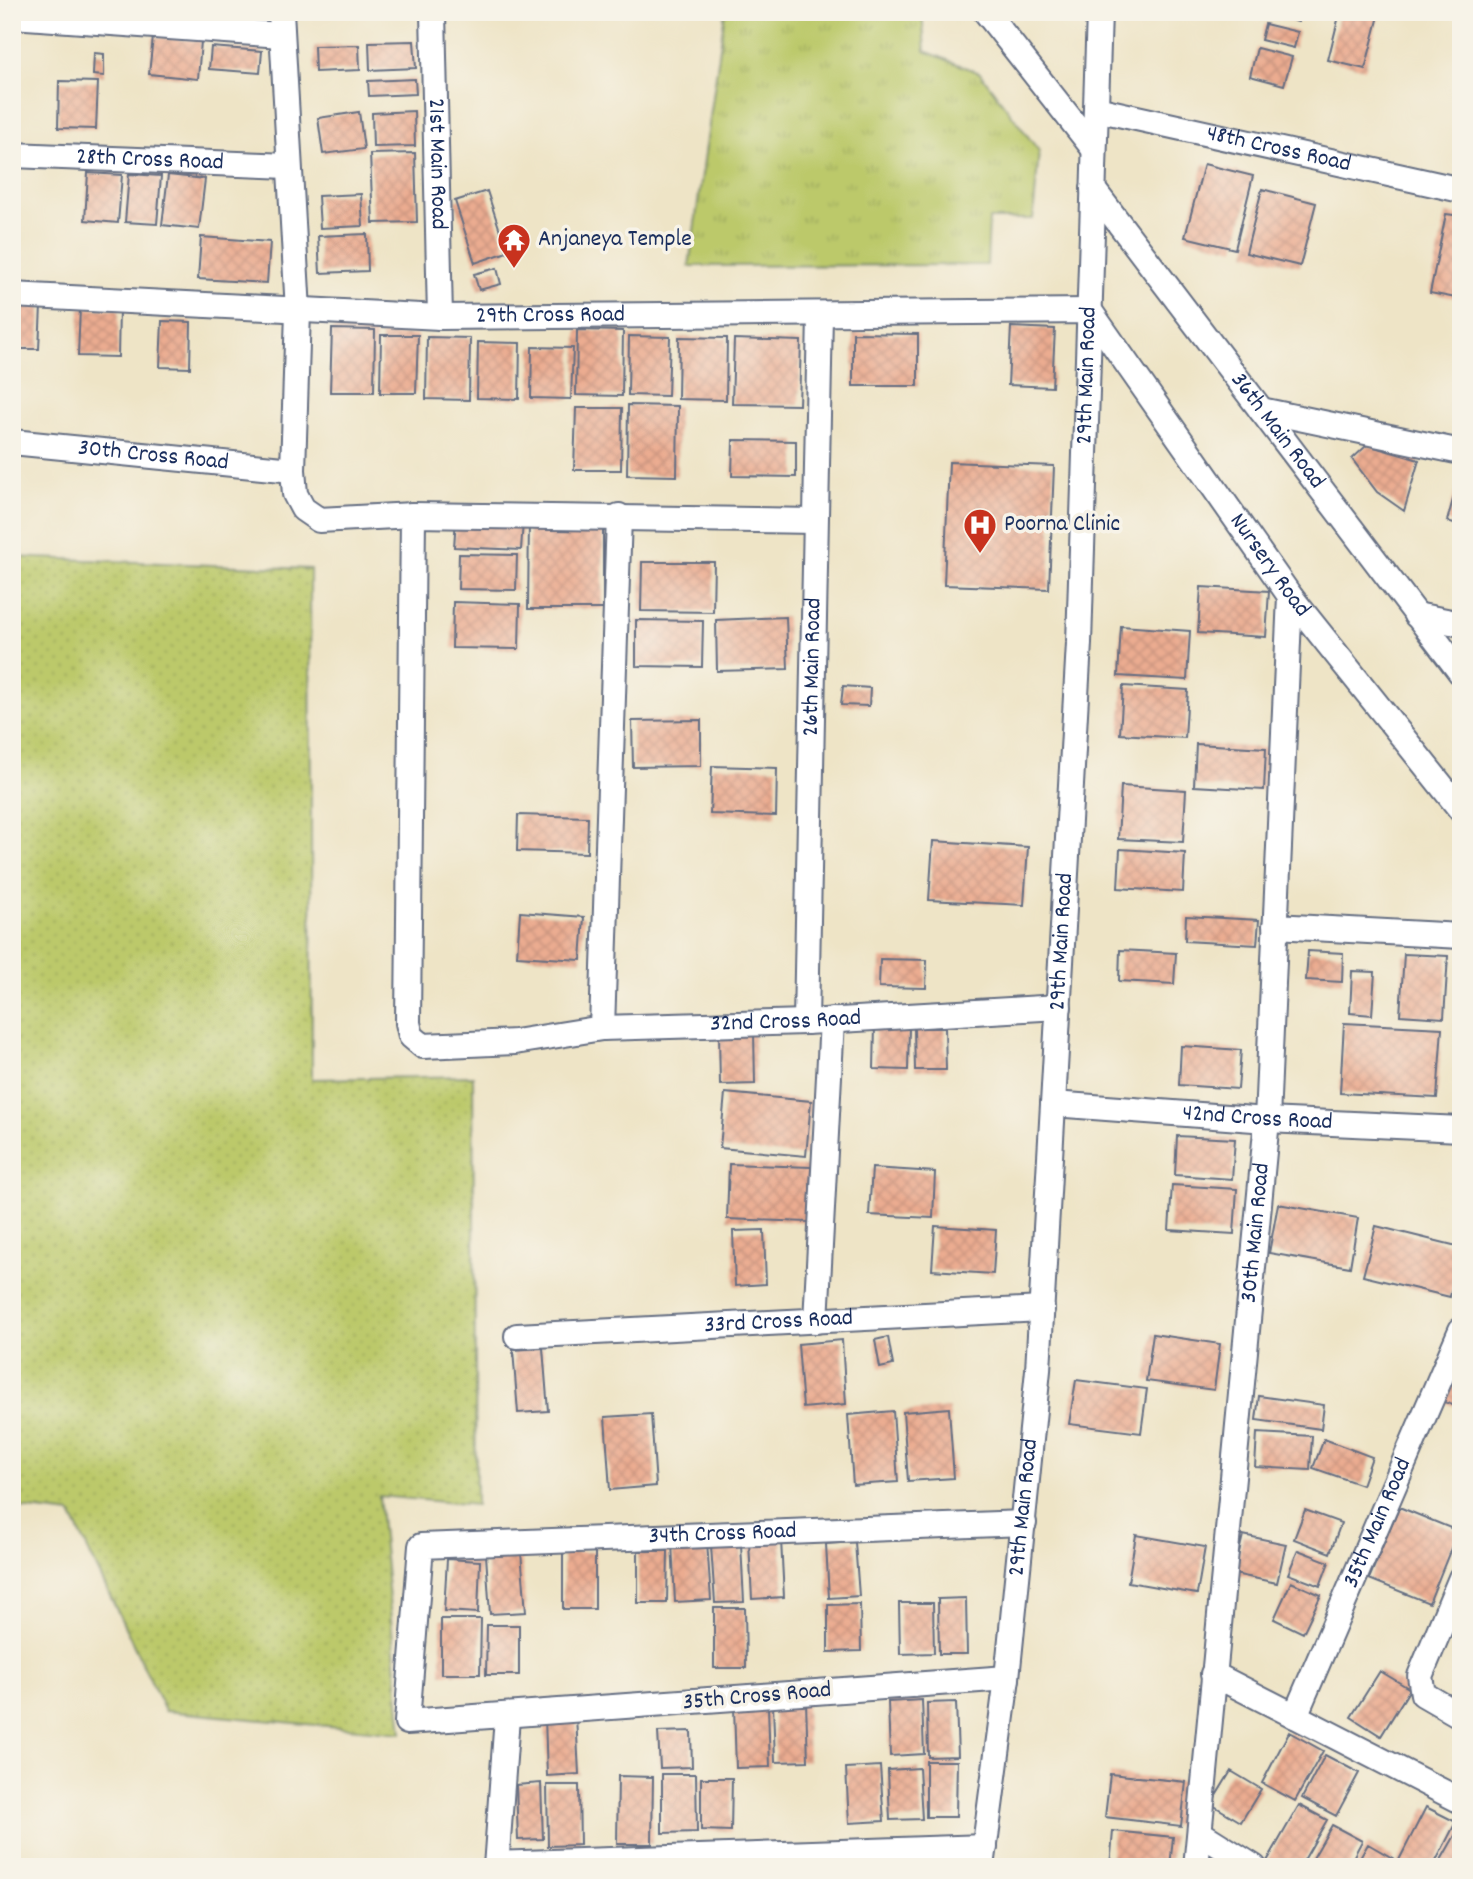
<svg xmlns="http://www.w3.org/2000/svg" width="1473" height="1879" viewBox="0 0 1473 1879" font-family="Dekko,sans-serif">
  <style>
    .grass { fill: url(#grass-dots); stroke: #6c7c64; stroke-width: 2 }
    .park { fill: url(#park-tufts); stroke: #6c7c64; stroke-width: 2 }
    .building { fill: url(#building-cross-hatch) }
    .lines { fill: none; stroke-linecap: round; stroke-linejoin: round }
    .minor-casing { stroke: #656e82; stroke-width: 28 }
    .minor { stroke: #fff; stroke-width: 24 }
    .labels { text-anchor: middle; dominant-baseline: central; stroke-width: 7; stroke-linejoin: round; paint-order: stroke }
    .street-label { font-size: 24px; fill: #1b2f5e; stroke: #f7f3e8 }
    .poi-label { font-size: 24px; fill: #1b2f5e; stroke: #f7f3e8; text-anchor: start }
  </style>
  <defs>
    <pattern id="grass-dots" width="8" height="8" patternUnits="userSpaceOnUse" patternTransform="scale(1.75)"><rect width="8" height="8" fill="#bcc96b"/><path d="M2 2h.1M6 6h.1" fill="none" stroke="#a1ad5f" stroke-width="1.8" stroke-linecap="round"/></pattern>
    <pattern id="park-tufts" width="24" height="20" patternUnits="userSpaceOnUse" patternTransform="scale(1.75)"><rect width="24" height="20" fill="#bcc96b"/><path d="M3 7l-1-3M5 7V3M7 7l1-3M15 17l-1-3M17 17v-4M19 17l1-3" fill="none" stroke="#a1ad5f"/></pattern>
    <pattern id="building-cross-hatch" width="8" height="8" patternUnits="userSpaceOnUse" patternTransform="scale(1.75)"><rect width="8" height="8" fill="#ebac90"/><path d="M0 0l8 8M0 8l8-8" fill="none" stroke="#c9947f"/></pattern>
  </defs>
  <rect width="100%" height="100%" fill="#f7f3e8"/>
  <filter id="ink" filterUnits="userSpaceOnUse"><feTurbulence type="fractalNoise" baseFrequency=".0143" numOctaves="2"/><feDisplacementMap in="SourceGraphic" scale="14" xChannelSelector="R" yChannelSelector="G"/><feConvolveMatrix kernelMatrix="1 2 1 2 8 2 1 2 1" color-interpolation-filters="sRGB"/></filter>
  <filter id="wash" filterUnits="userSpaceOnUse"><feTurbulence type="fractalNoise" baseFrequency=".00686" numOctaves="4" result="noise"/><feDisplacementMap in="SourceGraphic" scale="28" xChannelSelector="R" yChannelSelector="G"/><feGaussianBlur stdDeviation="1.57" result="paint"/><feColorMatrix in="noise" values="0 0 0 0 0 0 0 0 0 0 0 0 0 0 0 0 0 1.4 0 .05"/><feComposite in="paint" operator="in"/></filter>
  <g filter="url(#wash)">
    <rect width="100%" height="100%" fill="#eee4c6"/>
    <path class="grass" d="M 12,557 L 310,569 L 312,1079 L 473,1076 L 476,1505 L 379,1496 L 402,1733 L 165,1711 L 71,1514 L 12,1507 Z"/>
    <path class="park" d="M 725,12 L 922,12 L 925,51 L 980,73 L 1039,151 L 1033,219 L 989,219 L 987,265 L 689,266 Z"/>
    <g id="blocks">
      <path class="building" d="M 145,12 L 188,12 L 187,18 L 145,16 Z
        M 210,12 L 262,12 L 262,18 Z
        M 1265,12 L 1300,12 L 1298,22 Z
        M 1340,12 L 1380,12 L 1365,69 L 1328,60 Z
        M 1265,24 L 1298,32 L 1294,48 L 1261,40 Z
        M 153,37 L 201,41 L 198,79 L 149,74 Z
        M 414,41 L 416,68 L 370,70 L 369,42 Z
        M 359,45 L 360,70 L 315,72 L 314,46 Z
        M 211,47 L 262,51 L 260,73 L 209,69 Z
        M 1257,48 L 1292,57 L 1284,85 L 1250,76 Z
        M 94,53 L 104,54 L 104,76 L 93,75 Z
        M 12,79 L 17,80 L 15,121 L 12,121 Z
        M 415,79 L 416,94 L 369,96 L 368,81 Z
        M 59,81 L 98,82 L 96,129 L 58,128 Z
        M 414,111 L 415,146 L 373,147 L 372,113 Z
        M 359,112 L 364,149 L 323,154 L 318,118 Z
        M 415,153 L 417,222 L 373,223 L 370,154 Z
        M 1204,164 L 1253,176 L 1235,249 L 1185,237 Z
        M 88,173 L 122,175 L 118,223 L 85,220 Z
        M 129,174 L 161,176 L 157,224 L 125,222 Z
        M 168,175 L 205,179 L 199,229 L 162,225 Z
        M 1262,189 L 1316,203 L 1300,266 L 1246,253 Z
        M 487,191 L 507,252 L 475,263 L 455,201 Z
        M 361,194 L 363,226 L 320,228 L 318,196 Z
        M 1446,214 L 1461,216 L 1461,299 L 1430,293 Z
        M 367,234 L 368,271 L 320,273 L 318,236 Z
        M 201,237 L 270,242 L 267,283 L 198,279 Z
        M 497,268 L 501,284 L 479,290 L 474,274 Z
        M 12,305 L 41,306 L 39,349 L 12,349 Z
        M 80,308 L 119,309 L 118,357 L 78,356 Z
        M 162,321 L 191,322 L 190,368 L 160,367 Z
        M 1011,327 L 1055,329 L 1052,387 L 1008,385 Z
        M 332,329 L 375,330 L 374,392 L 330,392 Z
        M 577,330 L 623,331 L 622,396 L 576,395 Z
        M 853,333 L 918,334 L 918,386 L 853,386 Z
        M 381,335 L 418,335 L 416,393 L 380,393 Z
        M 629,336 L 670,337 L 668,396 L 628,395 Z
        M 427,337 L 470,338 L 469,400 L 426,399 Z
        M 679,337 L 727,338 L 726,400 L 678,399 Z
        M 734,339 L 801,341 L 799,405 L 732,404 Z
        M 478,342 L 520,343 L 519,399 L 477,398 Z
        M 532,347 L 573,348 L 571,399 L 531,398 Z
        M 628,405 L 678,406 L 677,476 L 627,475 Z
        M 576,408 L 622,408 L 621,470 L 574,470 Z
        M 733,440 L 796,441 L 796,477 L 732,476 Z
        M 1367,445 L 1419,460 L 1404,511 L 1377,492 L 1352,459 Z
        M 949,462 L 1054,466 L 1049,589 L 944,585 Z
        M 1461,471 L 1461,525 L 1447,521 Z
        M 456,518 L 523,521 L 521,550 L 454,547 Z
        M 529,518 L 603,518 L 603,609 L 528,609 Z
        M 459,554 L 517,555 L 516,590 L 458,589 Z
        M 642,562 L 714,562 L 713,612 L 641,611 Z
        M 1201,587 L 1269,591 L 1266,637 L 1198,633 Z
        M 453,602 L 520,604 L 519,649 L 452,648 Z
        M 786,617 L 788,669 L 717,671 L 716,620 Z
        M 636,620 L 703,621 L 702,667 L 636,666 Z
        M 1121,626 L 1190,631 L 1187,680 L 1118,676 Z
        M 843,686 L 870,688 L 869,706 L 841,705 Z
        M 1123,686 L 1188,690 L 1185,738 L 1120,734 Z
        M 701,720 L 701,766 L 633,767 L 632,721 Z
        M 1196,744 L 1266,748 L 1264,790 L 1194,786 Z
        M 712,766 L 777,768 L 776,816 L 710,814 Z
        M 1121,786 L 1186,790 L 1183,842 L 1118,839 Z
        M 518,815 L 588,817 L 587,853 L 517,851 Z
        M 933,841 L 1028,847 L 1024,905 L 929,900 Z
        M 1120,849 L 1185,853 L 1183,892 L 1118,888 Z
        M 520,912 L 584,917 L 581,960 L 517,956 Z
        M 1186,916 L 1259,920 L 1257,945 L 1185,941 Z
        M 1120,950 L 1176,953 L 1174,984 L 1119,981 Z
        M 1308,951 L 1343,953 L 1342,982 L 1306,980 Z
        M 1404,954 L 1448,956 L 1444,1018 L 1400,1015 Z
        M 880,959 L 927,960 L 926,988 L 879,987 Z
        M 1352,971 L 1375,972 L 1372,1015 L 1350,1013 Z
        M 1344,1023 L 1442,1028 L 1437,1098 L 1340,1093 Z
        M 875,1026 L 909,1027 L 908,1070 L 874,1069 Z
        M 914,1028 L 945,1028 L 946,1070 L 915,1070 Z
        M 754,1031 L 755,1084 L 720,1085 L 719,1033 Z
        M 1181,1046 L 1241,1050 L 1238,1089 L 1179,1085 Z
        M 725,1093 L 811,1101 L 806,1156 L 720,1148 Z
        M 1177,1136 L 1235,1139 L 1232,1179 L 1175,1175 Z
        M 729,1164 L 811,1167 L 809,1222 L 727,1219 Z
        M 872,1168 L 935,1172 L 933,1218 L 869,1215 Z
        M 1172,1185 L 1237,1189 L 1234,1234 L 1169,1230 Z
        M 1278,1204 L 1358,1218 L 1350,1267 L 1269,1253 Z
        M 935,1226 L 996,1230 L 993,1274 L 932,1270 Z
        M 1376,1226 L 1461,1247 L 1450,1297 L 1363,1276 Z
        M 764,1230 L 766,1284 L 735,1286 L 733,1231 Z
        M 1153,1334 L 1220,1344 L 1214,1390 L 1146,1381 Z
        M 888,1337 L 893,1365 L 880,1368 L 875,1340 Z
        M 842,1340 L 846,1404 L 803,1408 L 798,1344 Z
        M 543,1348 L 548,1411 L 518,1413 L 513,1350 Z
        M 1456,1371 L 1461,1373 L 1461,1408 L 1444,1402 Z
        M 1076,1380 L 1147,1389 L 1141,1433 L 1069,1424 Z
        M 1259,1396 L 1324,1405 L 1321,1429 L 1256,1420 Z
        M 949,1408 L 954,1478 L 908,1481 L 903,1412 Z
        M 893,1411 L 898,1482 L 853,1485 L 848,1415 Z
        M 651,1414 L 656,1486 L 610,1490 L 605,1417 Z
        M 1257,1433 L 1312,1436 L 1310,1470 L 1255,1467 Z
        M 1324,1439 L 1372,1457 L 1362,1485 L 1313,1468 Z
        M 1399,1507 L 1458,1531 L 1429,1603 L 1369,1579 Z
        M 1305,1510 L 1341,1523 L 1330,1553 L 1294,1539 Z
        M 1136,1535 L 1205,1547 L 1197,1594 L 1128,1582 Z
        M 1243,1535 L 1286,1544 L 1277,1583 L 1234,1574 Z
        M 781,1540 L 784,1597 L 752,1599 L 749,1542 Z
        M 707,1541 L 711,1600 L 675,1602 L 672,1543 Z
        M 855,1542 L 859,1596 L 829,1598 L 826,1544 Z
        M 741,1544 L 744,1602 L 715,1603 L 711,1546 Z
        M 1298,1550 L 1329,1562 L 1320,1586 L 1288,1574 Z
        M 638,1551 L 668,1551 L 667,1603 L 638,1603 Z
        M 521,1552 L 526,1612 L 490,1614 L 486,1555 Z
        M 563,1552 L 595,1552 L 595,1609 L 563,1609 Z
        M 447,1559 L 480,1561 L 478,1613 L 444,1611 Z
        M 1291,1582 L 1321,1595 L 1303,1633 L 1274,1619 Z
        M 966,1598 L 967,1654 L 939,1654 L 938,1599 Z
        M 899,1603 L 933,1603 L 934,1653 L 900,1654 Z
        M 860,1604 L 861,1651 L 828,1652 L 828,1605 Z
        M 714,1608 L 745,1608 L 746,1668 L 714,1668 Z
        M 441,1619 L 481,1619 L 480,1674 L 441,1674 Z
        M 487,1625 L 519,1625 L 519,1675 L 486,1675 Z
        M 1380,1671 L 1410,1689 L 1381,1736 L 1351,1717 Z
        M 922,1700 L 924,1754 L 890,1756 L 888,1702 Z
        M 806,1702 L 808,1761 L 775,1762 L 773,1704 Z
        M 956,1702 L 958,1756 L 928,1757 L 927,1703 Z
        M 768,1706 L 770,1767 L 736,1768 L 734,1707 Z
        M 576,1716 L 579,1774 L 547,1776 L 545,1717 Z
        M 691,1731 L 692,1767 L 660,1768 L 658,1732 Z
        M 1289,1732 L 1323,1751 L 1295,1801 L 1262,1783 Z
        M 1325,1755 L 1359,1773 L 1336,1816 L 1302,1798 Z
        M 926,1761 L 957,1761 L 956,1817 L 926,1817 Z
        M 880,1766 L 884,1821 L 849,1823 L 846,1768 Z
        M 919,1768 L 922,1819 L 890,1820 L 888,1770 Z
        M 1231,1771 L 1261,1789 L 1241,1822 L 1211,1804 Z
        M 662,1774 L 696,1774 L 697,1832 L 662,1833 Z
        M 1110,1774 L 1186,1782 L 1181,1826 L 1105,1817 Z
        M 618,1776 L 653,1777 L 652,1844 L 617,1844 Z
        M 701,1778 L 732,1778 L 731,1831 L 701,1830 Z
        M 541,1783 L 543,1839 L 518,1840 L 516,1785 Z
        M 547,1785 L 579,1785 L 580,1845 L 548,1846 Z
        M 1299,1805 L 1327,1820 L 1300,1867 L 1273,1867 L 1266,1863 Z
        M 1426,1807 L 1456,1822 L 1433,1867 L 1404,1867 L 1397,1864 Z
        M 1332,1825 L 1362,1841 L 1348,1867 L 1308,1867 Z
        M 1461,1825 L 1461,1867 L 1437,1867 Z
        M 1113,1831 L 1173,1837 L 1170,1867 L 1110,1867 Z
        M 1368,1844 L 1394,1859 L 1390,1867 L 1355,1867 Z
        M 911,1858 L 942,1859 L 942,1867 L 910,1867 Z"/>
    </g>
  </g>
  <g filter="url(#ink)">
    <use href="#blocks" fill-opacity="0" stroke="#656e82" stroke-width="2"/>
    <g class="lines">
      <defs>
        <g id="minor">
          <path d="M 281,12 L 298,311 L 293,470 L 295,494 L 303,509 L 319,520 L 413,515 L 815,521"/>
          <path id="s1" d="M 433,12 L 440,317"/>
          <path d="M 986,12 L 1094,149"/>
          <path d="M 12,16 L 281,35"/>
          <path id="s2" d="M 1096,109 L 1461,190"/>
          <path id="s3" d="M 12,155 L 288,166"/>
          <path id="s4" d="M 1093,189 L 1461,673"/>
          <path id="s5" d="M 12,295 L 440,317 L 1090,311 L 1290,596 L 1461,810"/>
          <path d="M 1261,410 L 1461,452"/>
          <path id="s6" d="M 12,442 L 293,470"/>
          <path id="s7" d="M 413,515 L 408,1023 L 411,1036 L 423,1046 L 515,1042 L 602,1028 L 806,1022 L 1059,1007"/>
          <path d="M 1416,615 L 1461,624"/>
          <path d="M 1275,926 L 1461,936"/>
          <path id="s8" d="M 806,1022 L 820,314"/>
          <path d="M 602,1028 L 619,516"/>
          <path id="s9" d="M 1053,1104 L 1267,1120 L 1461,1129"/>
          <path d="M 816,1321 L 832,1020"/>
          <path id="s10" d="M 517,1336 L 1042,1309"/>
          <path d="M 1461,1578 L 1420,1676 L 1423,1694 L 1461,1716"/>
          <path d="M 1213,1674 L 1461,1801"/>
          <path id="s11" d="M 1007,1678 L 407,1722 L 421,1546 L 1024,1523"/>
          <path id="s12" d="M 1295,1716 L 1461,1330"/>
          <path d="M 1200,1833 L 1254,1867"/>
          <path d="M 496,1864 L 985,1847"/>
          <path d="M 496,1867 L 507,1717"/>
          <path id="s13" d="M 982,1867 L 1007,1678 L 1038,1370 L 1079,643 L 1099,12"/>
          <path id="s14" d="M 1196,1867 L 1267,1120 L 1290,596"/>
        </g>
      </defs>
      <use href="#minor" class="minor-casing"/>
      <use href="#minor" class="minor"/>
    </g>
  </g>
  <defs>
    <symbol id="temple-pin" viewBox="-11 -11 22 30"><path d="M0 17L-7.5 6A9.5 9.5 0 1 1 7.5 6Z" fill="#c8321e" stroke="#f7f3e8"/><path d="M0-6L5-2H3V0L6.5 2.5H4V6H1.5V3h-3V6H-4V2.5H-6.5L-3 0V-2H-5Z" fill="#fff"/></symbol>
    <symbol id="hospital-pin" viewBox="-11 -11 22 30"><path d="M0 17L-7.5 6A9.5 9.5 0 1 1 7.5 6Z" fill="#c8321e" stroke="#f7f3e8"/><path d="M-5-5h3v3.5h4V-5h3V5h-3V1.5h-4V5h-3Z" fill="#fff"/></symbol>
  </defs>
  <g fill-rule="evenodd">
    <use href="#temple-pin" x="495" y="221" width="38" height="52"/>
    <use href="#hospital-pin" x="961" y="506" width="38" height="52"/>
  </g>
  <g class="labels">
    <g class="street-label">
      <text stroke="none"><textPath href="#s2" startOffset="187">48th Cross Road</textPath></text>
      <text stroke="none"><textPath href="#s3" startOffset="138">28th Cross Road</textPath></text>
      <text stroke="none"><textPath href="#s1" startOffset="152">21st Main Road</textPath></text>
      <text stroke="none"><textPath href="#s5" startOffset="539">29th Cross Road</textPath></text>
      <text stroke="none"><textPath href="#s13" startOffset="1496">29th Main Road</textPath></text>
      <text stroke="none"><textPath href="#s4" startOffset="304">36th Main Road</textPath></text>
      <text stroke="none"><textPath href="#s6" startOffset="142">30th Cross Road</textPath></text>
      <text stroke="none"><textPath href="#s5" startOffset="1390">Nursery Road</textPath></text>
      <text stroke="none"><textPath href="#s8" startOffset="355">26th Main Road</textPath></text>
      <text stroke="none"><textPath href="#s13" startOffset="929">29th Main Road</textPath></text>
      <text stroke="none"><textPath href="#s7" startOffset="901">32nd Cross Road</textPath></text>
      <text stroke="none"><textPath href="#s9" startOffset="205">42nd Cross Road</textPath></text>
      <text stroke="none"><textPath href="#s14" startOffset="637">30th Main Road</textPath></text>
      <text stroke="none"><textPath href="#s10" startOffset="262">33rd Cross Road</textPath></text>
      <text stroke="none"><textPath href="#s13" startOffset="362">29th Main Road</textPath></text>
      <text stroke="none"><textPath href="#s12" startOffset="210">35th Main Road</textPath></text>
      <text stroke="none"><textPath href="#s11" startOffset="1080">34th Cross Road</textPath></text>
      <text transform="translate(757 1697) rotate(-5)">35th Cross Road</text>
    </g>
    <g class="poi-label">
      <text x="538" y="240">Anjaneya Temple</text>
      <text x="1004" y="525">Poorna Clinic</text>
    </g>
  </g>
  <rect width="1473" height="1879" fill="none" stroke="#f7f3e8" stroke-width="42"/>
</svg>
